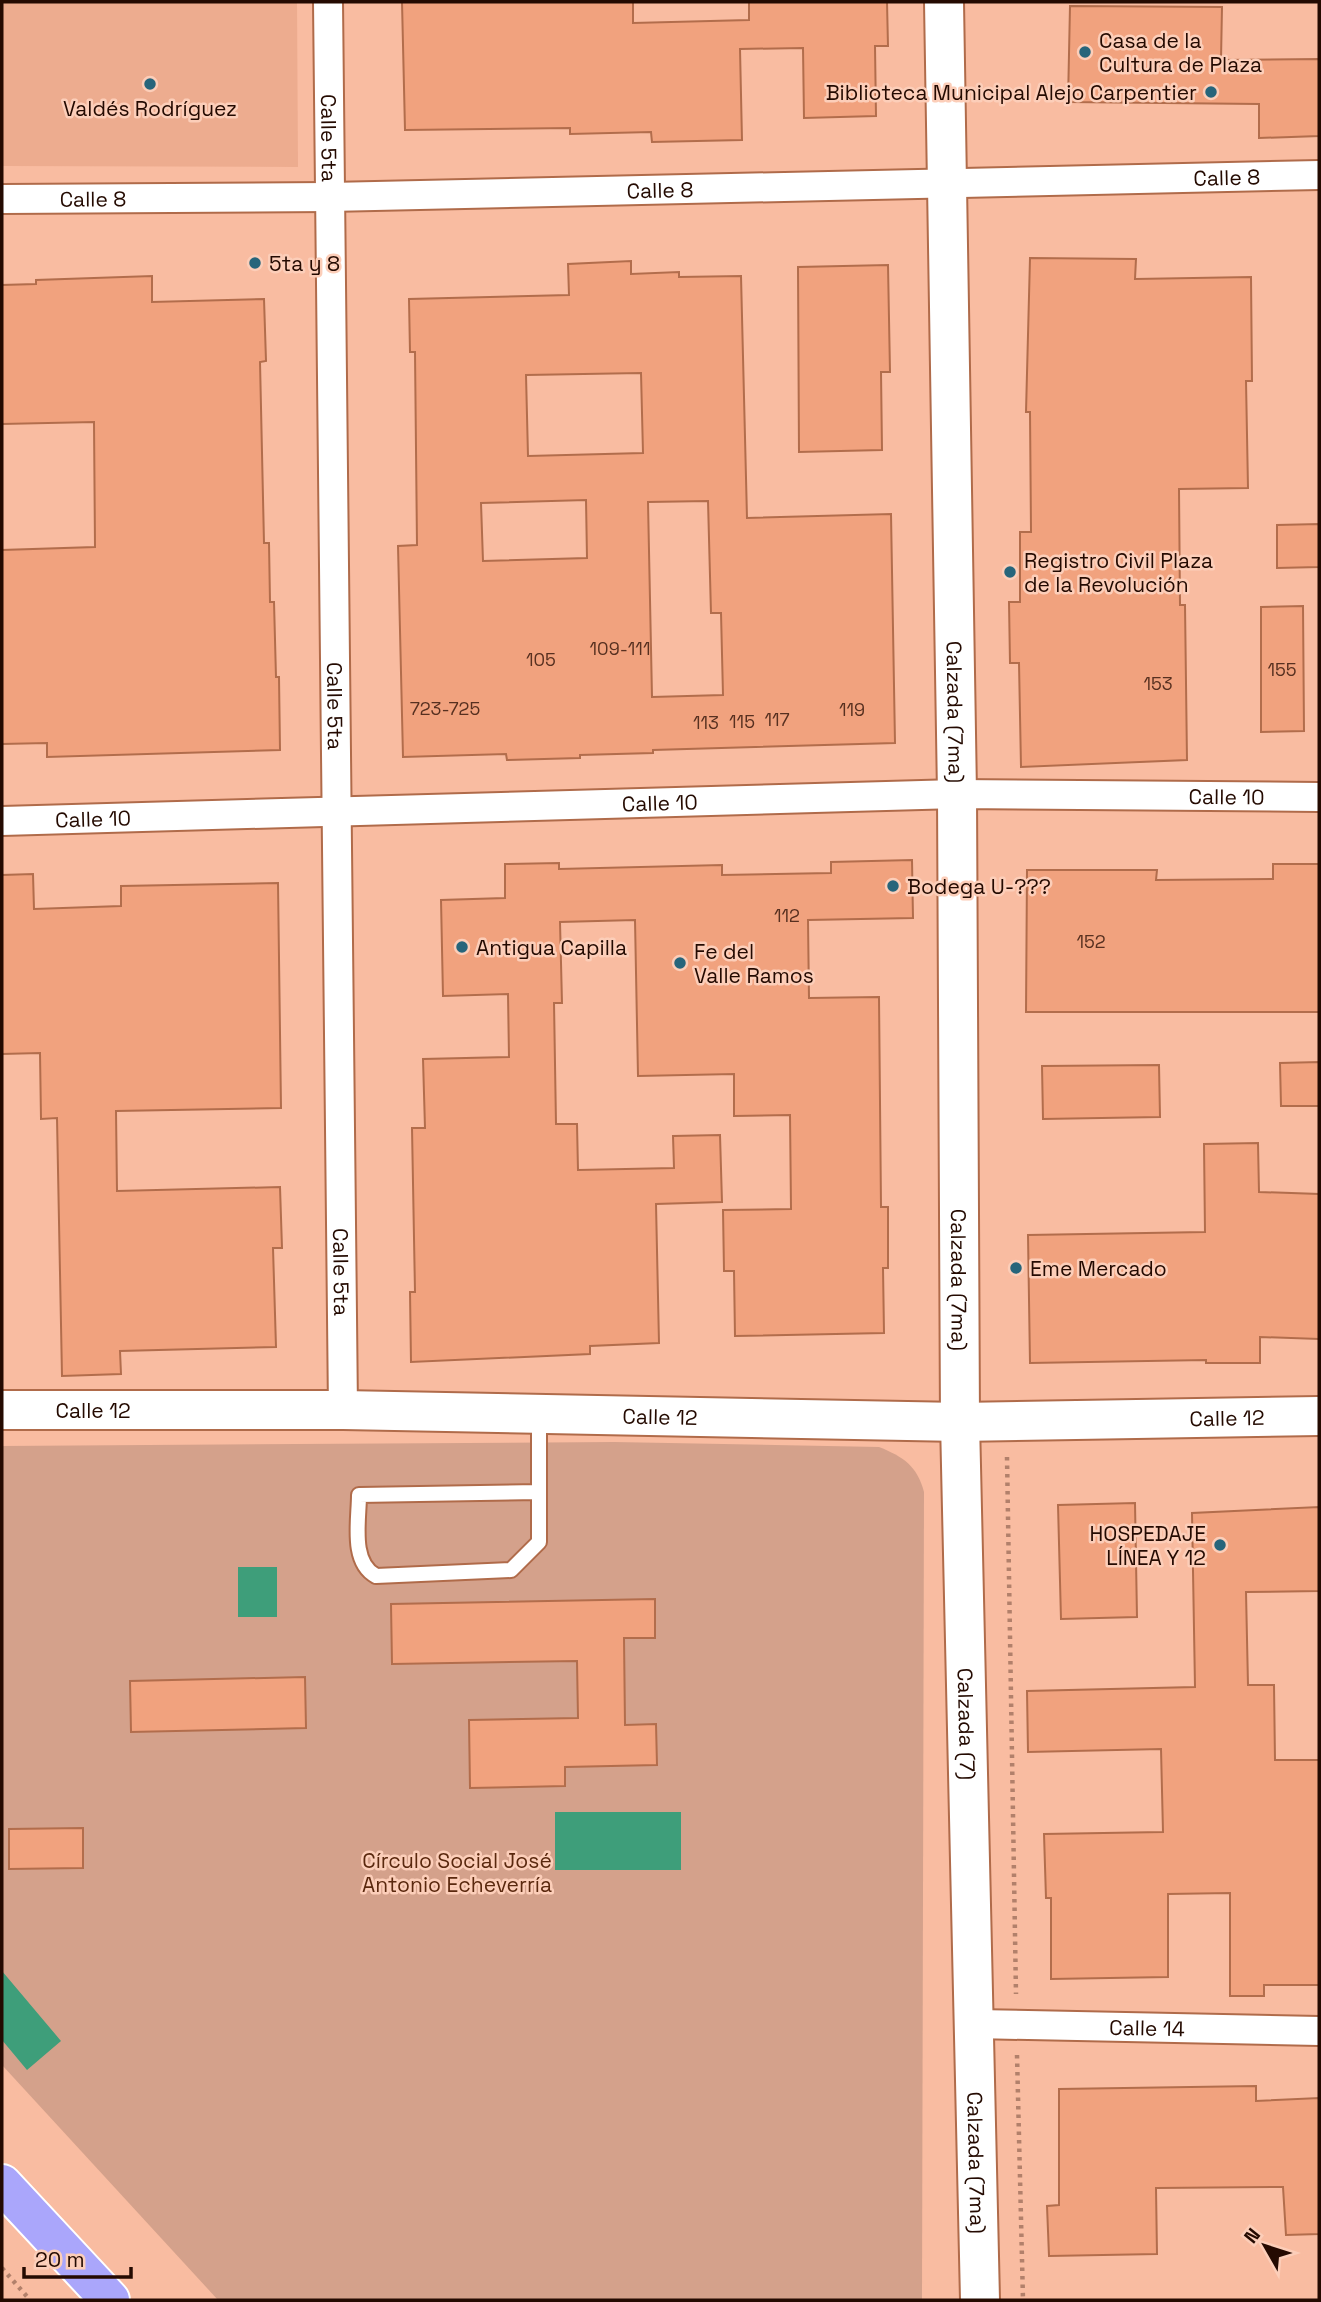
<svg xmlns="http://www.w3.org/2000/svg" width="1321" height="2302" viewBox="0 0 1321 2302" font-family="'Space Grotesk',sans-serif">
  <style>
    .built { fill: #edac8f }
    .green { fill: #d4a18b }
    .water { fill: #3e9e7a }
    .building { fill: #f1a27e; stroke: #b26d4c; stroke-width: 2; fill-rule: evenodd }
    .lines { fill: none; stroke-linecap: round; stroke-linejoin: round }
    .lane-casing { stroke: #b06b4a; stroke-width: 18 }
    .street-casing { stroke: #b06b4a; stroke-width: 32 }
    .secondary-casing { stroke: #b06b4a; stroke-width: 42 }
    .highway-casing { stroke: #fff; stroke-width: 42 }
    .path { stroke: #b2806b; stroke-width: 4.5; stroke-dasharray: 3.5 5; stroke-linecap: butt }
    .lane { stroke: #fff; stroke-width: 14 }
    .street { stroke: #fff; stroke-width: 28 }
    .secondary { stroke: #fff; stroke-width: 38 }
    .highway { stroke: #aaa6fb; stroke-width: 38 }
    .poi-dot { fill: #27657b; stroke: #fcceb9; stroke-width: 2.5 }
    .labels { text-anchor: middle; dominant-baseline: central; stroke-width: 5; stroke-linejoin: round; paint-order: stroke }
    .number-label { font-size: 18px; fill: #573020 }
    .poi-label { font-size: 21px; fill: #240a01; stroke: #fcceb9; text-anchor: start }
    .street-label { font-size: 21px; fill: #240a01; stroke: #fcceb9 }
    .park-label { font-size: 21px; fill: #5a280e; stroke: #fcceb9 }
  </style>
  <rect width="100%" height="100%" fill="#f9bca1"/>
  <path class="built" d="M 2,2 L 297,2 L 298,167 L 2,166 Z"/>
  <path class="green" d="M 614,1442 L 879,1447 C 904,1457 917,1466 924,1492 L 922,2300 L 218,2300 L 2,2065 L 2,1446 Z"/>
  <path class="water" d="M 238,1567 L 277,1567 L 277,1617 L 238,1617 Z
    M 555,1812 L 681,1812 L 681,1870 L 555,1870 Z
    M 2,1971 L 61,2041 L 27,2070 L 2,2040 Z"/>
  <path class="building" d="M 402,2 L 633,2 L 633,23 L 749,20 L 749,2 L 887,2 L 888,46 L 875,46 L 876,116 L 804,118 L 803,48 L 740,49 L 742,140 L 652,142 L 651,132 L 570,134 L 570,128 L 405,130 Z
    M 1070,6 L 1222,7 L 1221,60 L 1319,59 L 1319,136 L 1259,138 L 1259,104 L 1068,102 Z
    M 1030,258 L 1136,259 L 1135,279 L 1251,277 L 1252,381 L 1246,381 L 1248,488 L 1179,489 L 1180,605 L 1185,605 L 1187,760 L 1021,767 L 1019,663 L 1010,663 L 1009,602 L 1020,602 L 1020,532 L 1031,532 L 1030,412 L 1026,412 Z
    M 631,261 L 631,274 L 679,272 L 679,277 L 741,276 L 747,518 L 891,514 L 895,743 L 653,750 L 653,753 L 580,755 L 580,758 L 507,760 L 506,754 L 403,757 L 398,546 L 417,545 L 415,352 L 410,352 L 409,299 L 569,295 L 568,264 ZM 641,373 L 643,453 L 528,456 L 526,375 ZM 586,500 L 587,558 L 483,561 L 481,503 ZM 708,501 L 711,613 L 721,613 L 723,695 L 652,697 L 648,502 Z
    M 888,265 L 890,372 L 881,372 L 882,450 L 799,452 L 798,267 Z
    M 152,276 L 152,302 L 264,299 L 266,361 L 260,362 L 264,543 L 269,543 L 270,602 L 274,602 L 276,677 L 279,677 L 280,750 L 47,757 L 47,743 L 2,744 L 2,550 L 95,547 L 94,422 L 2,424 L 2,285 L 36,284 L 36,280 Z
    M 1319,524 L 1319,567 L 1277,568 L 1277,525 Z
    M 1303,606 L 1304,731 L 1261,732 L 1261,607 Z
    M 912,860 L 913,918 L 808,920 L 809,998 L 879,997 L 881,1207 L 888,1207 L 888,1268 L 883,1268 L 884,1333 L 735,1336 L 734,1271 L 724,1271 L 723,1210 L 791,1209 L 790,1115 L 734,1116 L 734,1074 L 638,1076 L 635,920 L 560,922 L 562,1003 L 554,1003 L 556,1124 L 577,1124 L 578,1170 L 674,1168 L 673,1136 L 720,1135 L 722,1202 L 656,1204 L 659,1343 L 590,1346 L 590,1354 L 411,1362 L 410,1292 L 415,1292 L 412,1128 L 425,1128 L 423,1059 L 509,1057 L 508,994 L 443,996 L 441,900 L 505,898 L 505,864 L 559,863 L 559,869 L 722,865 L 722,875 L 831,873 L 831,862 Z
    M 1273,864 L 1319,864 L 1319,1012 L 1026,1012 L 1027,870 L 1157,870 L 1156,880 L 1273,879 Z
    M 33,874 L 34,909 L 121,906 L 121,886 L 278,883 L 281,1108 L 116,1111 L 117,1191 L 280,1187 L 282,1248 L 273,1248 L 276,1347 L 120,1351 L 121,1374 L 62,1376 L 57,1118 L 41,1119 L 40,1053 L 2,1054 L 2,875 Z
    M 1319,1062 L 1319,1106 L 1281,1106 L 1280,1063 Z
    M 1159,1065 L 1160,1117 L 1043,1119 L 1042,1066 Z
    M 1258,1143 L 1259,1192 L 1319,1194 L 1319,1339 L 1260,1337 L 1260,1363 L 1206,1363 L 1206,1360 L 1030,1363 L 1028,1235 L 1205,1232 L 1204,1144 Z
    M 1135,1503 L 1137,1617 L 1061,1619 L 1058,1505 Z
    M 1319,1507 L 1319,1591 L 1246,1592 L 1248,1685 L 1274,1685 L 1275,1760 L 1319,1760 L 1319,1985 L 1264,1985 L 1264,1996 L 1230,1996 L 1230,1893 L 1168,1894 L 1168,1977 L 1051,1979 L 1051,1898 L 1046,1898 L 1044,1834 L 1163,1832 L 1161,1749 L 1028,1752 L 1027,1691 L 1195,1687 L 1192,1513 Z
    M 655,1599 L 655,1638 L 624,1638 L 625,1725 L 656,1724 L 657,1765 L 565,1767 L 565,1786 L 470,1788 L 469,1720 L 578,1718 L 577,1661 L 392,1664 L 391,1604 Z
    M 305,1677 L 306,1728 L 131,1732 L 130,1681 Z
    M 83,1828 L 83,1868 L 9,1869 L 9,1829 Z
    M 1256,2086 L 1256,2101 L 1319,2098 L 1319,2234 L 1286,2235 L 1283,2187 L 1156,2188 L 1157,2254 L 1049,2256 L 1047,2206 L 1059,2205 L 1059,2089 Z"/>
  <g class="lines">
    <defs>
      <path id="lane" d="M 538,1492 L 359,1495 C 359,1520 350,1562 376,1576 L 511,1570 L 539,1542 L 539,1417"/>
      <g id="street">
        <path id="s1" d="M 328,2 L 343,1410"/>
        <path id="s2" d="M 2,199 L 330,197 L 1319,175"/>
        <path id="s3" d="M 2,821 L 957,794 L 1319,797"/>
        <path id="s4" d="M 975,2024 L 1319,2031"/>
      </g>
      <g id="secondary">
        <path id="s5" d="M 944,2 L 957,794 L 960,1422 L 980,2300"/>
        <path id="s6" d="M 2,1410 L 343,1410 L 960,1422 L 1319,1416"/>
      </g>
      <path id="highway" d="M 2,2184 L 110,2300"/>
    </defs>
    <use href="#lane" class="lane-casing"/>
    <use href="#street" class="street-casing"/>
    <use href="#secondary" class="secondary-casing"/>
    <use href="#highway" class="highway-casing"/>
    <path class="path" d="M 1007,1457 L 1016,1994
      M 1017,2055 L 1023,2300
      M 2,2268 L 30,2300"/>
    <use href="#lane" class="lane"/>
    <use href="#street" class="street"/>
    <use href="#secondary" class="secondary"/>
    <use href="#highway" class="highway"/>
  </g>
  <g class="poi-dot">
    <circle cx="1085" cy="52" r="7"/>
    <circle cx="150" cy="84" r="7"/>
    <circle cx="1211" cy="92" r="7"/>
    <circle cx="255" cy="263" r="7"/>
    <circle cx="1010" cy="572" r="7"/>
    <circle cx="893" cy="886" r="7"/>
    <circle cx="462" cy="947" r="7"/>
    <circle cx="680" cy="963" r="7"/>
    <circle cx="1016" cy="1268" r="7"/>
    <circle cx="1220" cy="1545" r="7"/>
  </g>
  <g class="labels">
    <g class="number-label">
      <text x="620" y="648">109-111</text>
      <text x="541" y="659">105</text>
      <text x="1282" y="669">155</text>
      <text x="1158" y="683">153</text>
      <text x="445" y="708">723-725</text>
      <text x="852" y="709">119</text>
      <text x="777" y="719">117</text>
      <text x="742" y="721">115</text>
      <text x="706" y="722">113</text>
      <text x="787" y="915">112</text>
      <text x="1091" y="941">152</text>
    </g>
    <g class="poi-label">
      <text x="1099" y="40">Casa de la<tspan x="1099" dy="24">Cultura de Plaza</tspan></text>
      <text x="1197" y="92" text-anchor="end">Biblioteca Municipal Alejo Carpentier</text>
      <text x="150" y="108" text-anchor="middle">Valdés Rodríguez</text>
      <text x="269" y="263">5ta y 8</text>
      <text x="1024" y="560">Registro Civil Plaza<tspan x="1024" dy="24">de la Revolución</tspan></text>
      <text x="907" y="886">Bodega U-???</text>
      <text x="476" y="947">Antigua Capilla</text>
      <text x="694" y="951">Fe del<tspan x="694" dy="24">Valle Ramos</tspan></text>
      <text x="1030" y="1268">Eme Mercado</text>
      <text x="1206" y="1533" text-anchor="end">HOSPEDAJE<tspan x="1206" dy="24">LÍNEA Y 12</tspan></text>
    </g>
    <g class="street-label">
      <text stroke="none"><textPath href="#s1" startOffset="136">Calle 5ta</textPath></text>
      <text stroke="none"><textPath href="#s2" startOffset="1225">Calle 8</textPath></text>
      <text stroke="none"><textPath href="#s2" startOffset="658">Calle 8</textPath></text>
      <text stroke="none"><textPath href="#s2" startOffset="91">Calle 8</textPath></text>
      <text stroke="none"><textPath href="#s1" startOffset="704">Calle 5ta</textPath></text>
      <text stroke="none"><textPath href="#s5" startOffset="710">Calzada (7ma)</textPath></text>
      <text stroke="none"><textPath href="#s3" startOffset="1225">Calle 10</textPath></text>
      <text stroke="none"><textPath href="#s3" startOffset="658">Calle 10</textPath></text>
      <text stroke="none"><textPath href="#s3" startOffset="91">Calle 10</textPath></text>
      <text stroke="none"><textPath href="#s1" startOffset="1270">Calle 5ta</textPath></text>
      <text stroke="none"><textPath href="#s5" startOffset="1278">Calzada (7ma)</textPath></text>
      <text stroke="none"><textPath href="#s6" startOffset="91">Calle 12</textPath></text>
      <text stroke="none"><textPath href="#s6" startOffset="658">Calle 12</textPath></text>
      <text stroke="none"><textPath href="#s6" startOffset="1225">Calle 12</textPath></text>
      <text stroke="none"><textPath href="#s5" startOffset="1722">Calzada (7)</textPath></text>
      <text stroke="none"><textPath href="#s4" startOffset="172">Calle 14</textPath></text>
      <text stroke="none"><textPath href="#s5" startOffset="2161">Calzada (7ma)</textPath></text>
    </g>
    <g class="park-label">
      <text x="457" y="1860">Círculo Social José<tspan x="457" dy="24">Antonio Echeverría</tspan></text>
    </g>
  </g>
  <rect width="1321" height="2302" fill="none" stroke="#240a01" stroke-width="7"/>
  <g transform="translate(1265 2246) rotate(309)" stroke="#fcceb9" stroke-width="5" paint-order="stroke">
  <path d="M0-5L12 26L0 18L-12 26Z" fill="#240a01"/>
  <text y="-10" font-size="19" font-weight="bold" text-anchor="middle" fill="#240a01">N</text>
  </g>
  <path d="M24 2267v10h107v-10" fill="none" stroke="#240a01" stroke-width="3.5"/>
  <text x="35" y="2267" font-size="21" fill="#240a01" stroke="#fcceb9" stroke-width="5" paint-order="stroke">20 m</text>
</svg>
